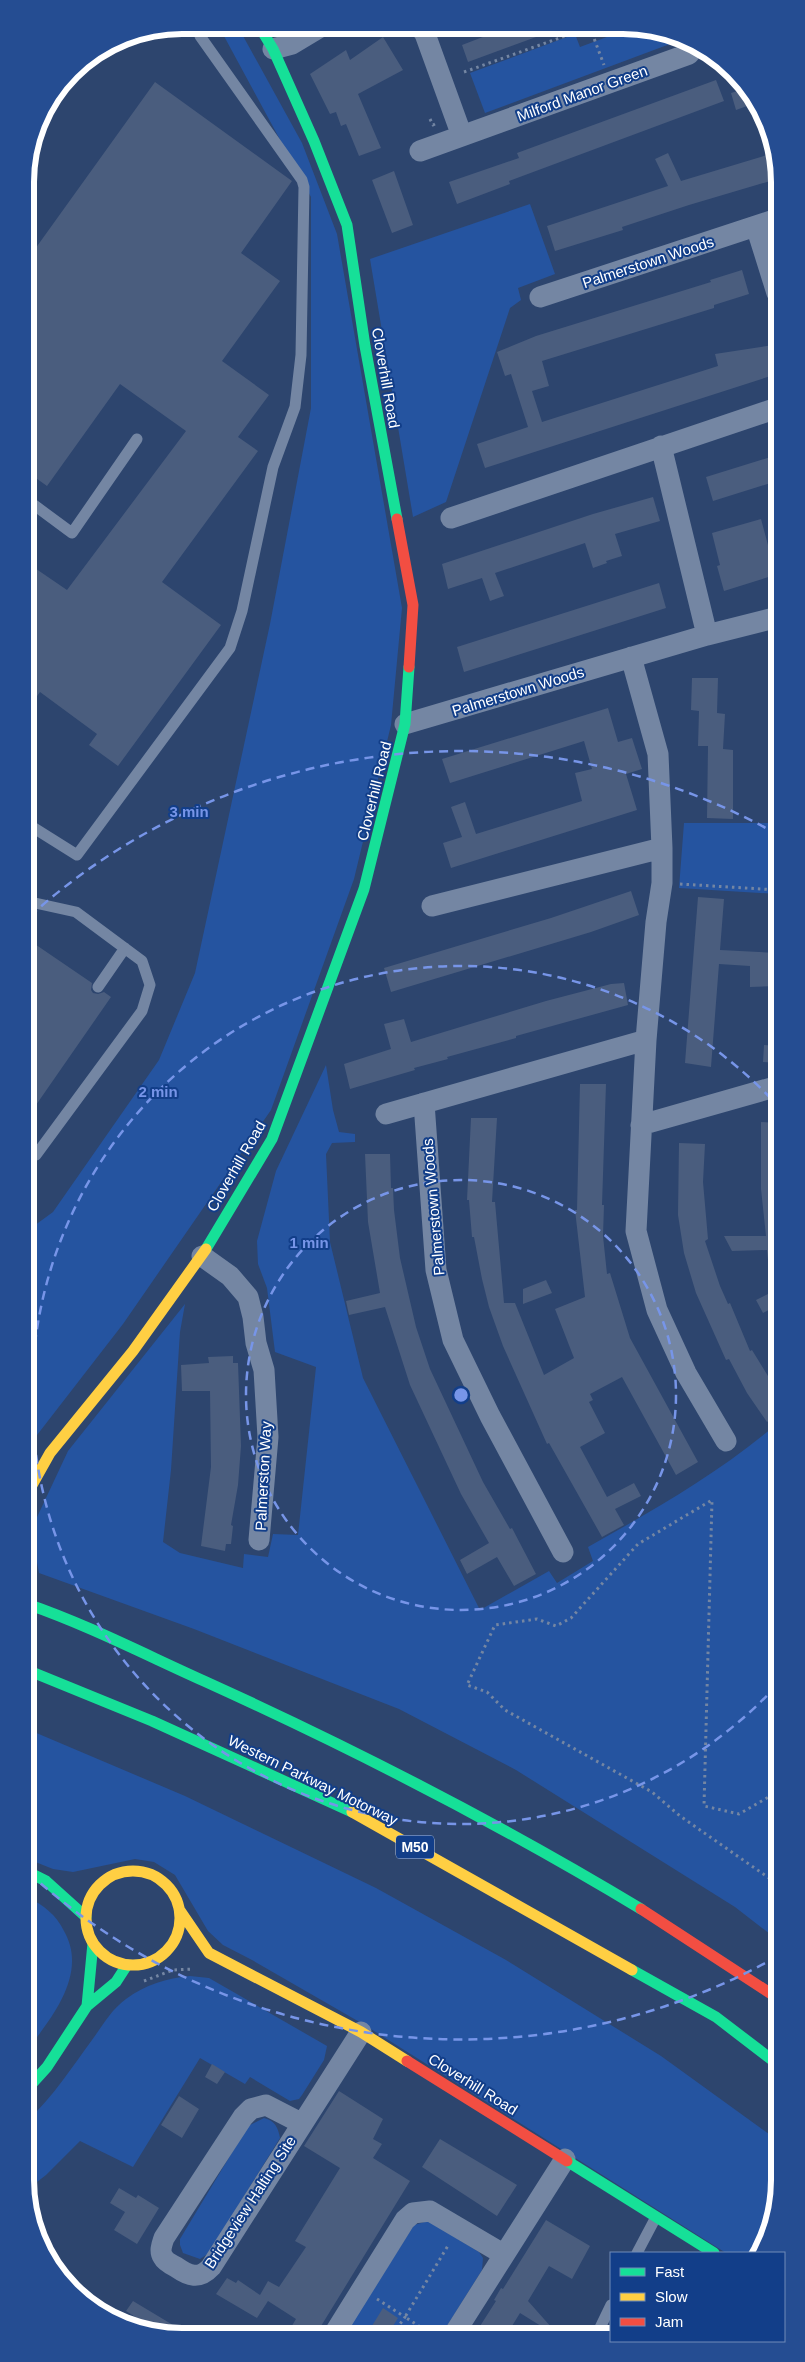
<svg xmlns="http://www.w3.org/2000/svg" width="805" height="2362" viewBox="0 0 805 2362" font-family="Helvetica,sans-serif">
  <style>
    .green { fill: #2554a0 }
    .building { fill: #4a5d7e }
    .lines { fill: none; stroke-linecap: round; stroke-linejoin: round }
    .path { stroke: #7486a3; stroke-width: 3; stroke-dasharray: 2.5 4; stroke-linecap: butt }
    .lane { stroke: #7486a3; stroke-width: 11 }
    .street { stroke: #7486a3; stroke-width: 21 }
    .fast { stroke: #16e098; stroke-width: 11 }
    .slow { stroke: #ffcf43; stroke-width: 11 }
    .jam { stroke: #f24e42; stroke-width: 11 }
    .ring { fill: none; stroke: #7795e8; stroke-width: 2.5; stroke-dasharray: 9 6 }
    .labels { text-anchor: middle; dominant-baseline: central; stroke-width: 4; stroke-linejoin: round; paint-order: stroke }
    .shield { fill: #123e89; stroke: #b8c5dc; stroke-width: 1 }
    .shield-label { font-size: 14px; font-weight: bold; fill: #fff }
    .street-label { font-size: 15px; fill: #fff; stroke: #123e89 }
    .rim { fill: none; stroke: #fff; stroke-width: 6 }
    .centre { fill: #7795e8; stroke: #123e89; stroke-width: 2.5 }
    .ring-label { font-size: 15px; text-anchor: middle; font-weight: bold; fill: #7795e8; stroke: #123e89; stroke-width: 4; stroke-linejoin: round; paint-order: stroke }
  </style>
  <rect width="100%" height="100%" fill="#2d456e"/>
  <path class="green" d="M 218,25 L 237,25 L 302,143 L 337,234 L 402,608 L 391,725 L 354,879 L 271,1110 L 123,1324 L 27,1448 L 27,1231 L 53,1212 L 159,1060 L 195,973 L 270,624 L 311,408 L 311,197 Z
    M 631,28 L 655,28 L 665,32 L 670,44 L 485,113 L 470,73 L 575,34 L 580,47 Z
    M 530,204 L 555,274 L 518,288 L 521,300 L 510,308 L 446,502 L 413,517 L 370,259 Z
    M 684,823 L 778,823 L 778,894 L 679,888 Z
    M 326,1065 L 333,1110 L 339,1132 L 355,1134 L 355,1142 L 332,1143 L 326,1154 L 330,1242 L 363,1378 L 480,1610 L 549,1571 L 557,1583 L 593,1561 L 588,1547 C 654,1510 721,1472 779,1422 L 779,1941 L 735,1907 L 516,1770 L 399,1709 L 194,1629 L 39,1573 L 31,1530 L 68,1451 L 185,1304 L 180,1332 L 171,1470 L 163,1542 L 180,1553 L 243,1568 L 244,1554 L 268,1557 L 273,1534 L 298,1535 L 316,1367 L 275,1352 L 267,1288 L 258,1264 L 257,1241 L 276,1171 Z
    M 27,1729 L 185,1796 L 376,1888 L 506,1960 L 661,2056 L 780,2142 C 780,2179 781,2220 760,2253 L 726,2253 L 363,2024 L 252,1960 L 223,1945 L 208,1931 L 175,1875 L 154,1862 L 135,1859 L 73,1872 L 53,1869 L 28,1859 Z
    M 28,1898 C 44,1905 56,1915 64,1931 C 88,1973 53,2016 28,2049 Z
    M 190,1976 L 209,1978 L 327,2046 L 324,2060 L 302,2095 L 299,2099 L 290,2101 L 250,2077 L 245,2084 L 200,2058 L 133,2167 L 80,2141 L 46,2175 L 28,2189 L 28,2120 C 53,2097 72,2067 92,2040 C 103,2025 111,2010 126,1999 C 145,1985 167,1978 190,1976 Z
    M 264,2118 C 275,2121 278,2127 280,2138 L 209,2253 L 200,2259 L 183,2253 L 180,2245 L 180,2239 L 248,2126 Z
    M 428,2221 L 479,2252 L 483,2258 L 482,2270 L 442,2334 L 345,2334 L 414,2225 Z"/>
  <path class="building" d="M 494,27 L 557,27 L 558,29 L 468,62 L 462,45 L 488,35 L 486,30 Z
    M 383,37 L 403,70 L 358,94 L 381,148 L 359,156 L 346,124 L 341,126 L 336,112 L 330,114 L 310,74 L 346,50 L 350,60 Z
    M 716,80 L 724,101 L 509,181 L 510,184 L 457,204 L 449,182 L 519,158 L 517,153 Z
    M 155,82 L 292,181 L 241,253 L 280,281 L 222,361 L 269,395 L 238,437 L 258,451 L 162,582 L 221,625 L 118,766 L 89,745 L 97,734 L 40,692 L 26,711 L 26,562 L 67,590 L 186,431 L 120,384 L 47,486 L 26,471 L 25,263 Z
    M 747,88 L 758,102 L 736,110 L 731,93 Z
    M 777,152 L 777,179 L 689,205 L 622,227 L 623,230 L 555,251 L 547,226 L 668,186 L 655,159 L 668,153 L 681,181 Z
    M 394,171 L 413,225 L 392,233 L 372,180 Z
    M 742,270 L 749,294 L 714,305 L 714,308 L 542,361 L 549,386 L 532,391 L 542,422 L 718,366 L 715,354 L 773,345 L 777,357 L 777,374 L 485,468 L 477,444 L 528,427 L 511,374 L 505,376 L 497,352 L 536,336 L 711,282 L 710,280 Z
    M 777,455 L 777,481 L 713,501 L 706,477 Z
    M 653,497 L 660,521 L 615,534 L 622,556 L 606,561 L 607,563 L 593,568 L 585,543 L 495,573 L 504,596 L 490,601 L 482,578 L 448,589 L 442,564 L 593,514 Z
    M 761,519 L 769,549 L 777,546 L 778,574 L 724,591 L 717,566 L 720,565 L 712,533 Z
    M 659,583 L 666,608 L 464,672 L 457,647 Z
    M 692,678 L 718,678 L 717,713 L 725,714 L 723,749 L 733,750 L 733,819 L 707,818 L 708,746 L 698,746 L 699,711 L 691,710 Z
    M 608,708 L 618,742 L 632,738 L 642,769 L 626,774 L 637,810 L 451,868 L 443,843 L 462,837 L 451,807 L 465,802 L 476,834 L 582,801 L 575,773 L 592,769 L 584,741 L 450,783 L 442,759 Z
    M 631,891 L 639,915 L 591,932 L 391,992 L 384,968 L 551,918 Z
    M 698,897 L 724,899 L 720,950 L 778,953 L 778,986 L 750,987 L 750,966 L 719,964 L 711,1067 L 685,1063 Z
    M 26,938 L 92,983 L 91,990 L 93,993 L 98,994 L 104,992 L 111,997 L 27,1118 Z
    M 624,983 L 628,1005 L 516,1036 L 516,1038 L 447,1057 L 448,1059 L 414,1068 L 415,1070 L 350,1089 L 344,1064 L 391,1049 L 384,1024 L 404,1019 L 411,1042 L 546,1001 L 611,984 Z
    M 764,1045 L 778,1046 L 778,1063 L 763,1062 Z
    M 580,1084 L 606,1084 L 602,1205 L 604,1205 L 603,1236 L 607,1274 L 610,1273 L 630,1338 L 698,1462 L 676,1475 L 622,1377 L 590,1394 L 593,1400 L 589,1402 L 605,1433 L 580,1447 L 607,1497 L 634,1483 L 641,1496 L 615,1509 L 624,1525 L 602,1537 L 549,1443 L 547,1444 L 503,1346 L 489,1307 L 482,1279 L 474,1237 L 472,1237 L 469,1200 L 467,1200 L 471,1118 L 497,1118 L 492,1202 L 495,1202 L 504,1303 L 515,1303 L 544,1375 L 574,1358 L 555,1309 L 585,1297 L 575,1210 L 577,1210 Z
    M 761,1122 L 778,1123 L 778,1260 L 768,1260 L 767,1250 L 732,1251 L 724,1236 L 766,1236 L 761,1189 Z
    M 679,1143 L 705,1144 L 703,1182 L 708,1239 L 705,1241 L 720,1286 L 728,1304 L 730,1303 L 750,1351 L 752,1350 L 779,1394 L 779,1414 L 767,1422 L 747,1393 L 729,1359 L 726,1360 L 696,1293 L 684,1253 L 678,1215 Z
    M 365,1154 L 390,1154 L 391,1188 L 393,1188 L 394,1210 L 400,1258 L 416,1327 L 430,1369 L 483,1482 L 510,1529 L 512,1528 L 536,1574 L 514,1586 L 497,1557 L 467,1574 L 460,1560 L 489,1543 L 461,1494 L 410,1385 L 385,1307 L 349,1315 L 346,1301 L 380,1293 L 368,1222 Z
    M 546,1280 L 552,1293 L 523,1304 L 523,1289 Z
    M 778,1289 L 778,1305 L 763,1313 L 756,1300 Z
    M 233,1356 L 233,1363 L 238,1363 L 241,1446 L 238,1485 L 231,1525 L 233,1526 L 231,1544 L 226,1544 L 225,1551 L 201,1546 L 211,1467 L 210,1391 L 182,1391 L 181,1365 L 209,1363 L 208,1357 Z
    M 212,2064 L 225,2072 L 217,2084 L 205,2077 Z
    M 339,2091 L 383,2119 L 373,2139 L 382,2144 L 373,2158 L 410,2181 L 318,2331 L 315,2329 L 312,2334 L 287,2334 L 296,2319 L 268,2301 L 257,2318 L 216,2294 L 227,2278 L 236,2283 L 238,2280 L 260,2295 L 268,2281 L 279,2287 L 306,2247 L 295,2241 L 340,2168 L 304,2146 Z
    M 179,2096 L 199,2109 L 182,2138 L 161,2125 Z
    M 440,2139 L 517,2185 L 497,2216 L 422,2167 Z
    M 119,2188 L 136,2198 L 138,2195 L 159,2208 L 137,2244 L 114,2230 L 125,2212 L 110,2203 Z
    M 546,2220 L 590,2246 L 572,2279 L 549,2266 L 528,2301 L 552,2328 L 549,2331 L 520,2313 L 507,2334 L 475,2334 L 496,2301 L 494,2300 L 501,2288 L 503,2289 Z
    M 133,2301 L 188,2334 L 162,2334 L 126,2311 Z
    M 383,2308 L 398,2318 L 388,2334 L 367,2334 Z"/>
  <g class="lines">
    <path class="path" d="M 592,33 L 604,65
      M 464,72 L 582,30
      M 430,119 L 433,125 L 435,124
      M 680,884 L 778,890
      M 779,1791 L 739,1814 L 704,1806 L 712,1500 L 638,1544 L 571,1618 L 556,1626 L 537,1619 L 495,1625 L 467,1685 L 487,1692 L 505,1710 L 652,1792 L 680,1816 L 779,1885
      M 144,1981 L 173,1970 L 193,1969
      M 377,2299 L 405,2317 L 393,2334
      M 431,2334 L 405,2317 L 449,2244"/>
    <path class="lane" d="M 26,499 L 72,533 L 137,439
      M 26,823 L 77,855 L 230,648 L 242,611 L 273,467 L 295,407 L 301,355 L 304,187 L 302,180 L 200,36
      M 26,901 L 76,912 L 142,961 L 150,985 L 142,1011 L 36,1155 L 27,1148
      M 98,987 L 125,948
      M 637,2253 L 656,2217
      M 597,2334 L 611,2305"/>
    <path class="street" d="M 420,27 L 425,34 L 462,136
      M 273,49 L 292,44 L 322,26
      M 420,151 L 689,54 L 693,48 L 692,42
      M 756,226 L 777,293
      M 540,297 L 777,219
      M 661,446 L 707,635
      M 451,518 L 777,408
      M 631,657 L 658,754 L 662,848 L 662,883 L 656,922 L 646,1040 L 636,1231 L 657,1310 L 686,1373 L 726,1441
      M 405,724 L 707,635 L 778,617
      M 432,906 L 662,848
      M 424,1103 L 436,1270 L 453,1340 L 490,1416 L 563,1552
      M 386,1114 L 646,1040
      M 641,1125 L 778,1086
      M 202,1256 L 230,1276 L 248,1297 L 253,1317 L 256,1343 L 264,1370 L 268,1437 L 259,1540
      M 301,2123 L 266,2105 L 251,2109 L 243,2117 L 164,2238 C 162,2244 159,2251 163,2257 C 165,2261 172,2265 176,2267 C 189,2276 199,2280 211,2267 L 361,2032
      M 334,2334 L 405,2220 L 413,2213 L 430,2211 L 503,2254
      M 454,2334 L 565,2159"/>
    <path class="fast" d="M 259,26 L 273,49 L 314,141 L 347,225 L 365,346 L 397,519
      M 206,1249 L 272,1139 L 364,889 L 405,724 L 409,667
      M 27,1604 C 88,1625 146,1655 204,1681 C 354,1749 500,1824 641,1909
      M 27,1670 L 152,1721 L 352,1812
      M 28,1872 L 46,1881 L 86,1917
      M 632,1970 L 716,2017 L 780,2066
      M 87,2006 L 93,1943
      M 28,2088 L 47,2067 L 87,2006 L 116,1982 L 127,1965
      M 567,2161 L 714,2253"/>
    <path class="slow" d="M 27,1494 L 50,1453 L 133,1351 L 206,1249
      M 352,1812 L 632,1970
      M86 1918a47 47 0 1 1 94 0a47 47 0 1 1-94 0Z
      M 179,1909 L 209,1953 L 361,2032 L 407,2061"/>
    <path class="jam" d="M 397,519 L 413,605 L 409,667
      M 641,1909 L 779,1999
      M 407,2061 L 567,2161"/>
  </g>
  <g class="ring">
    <circle cx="461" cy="1395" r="215"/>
    <path d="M777 1685A429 429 0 1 1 777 1105"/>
    <path d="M778 1956A644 644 0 0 1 30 1874M30 916A644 644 0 0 1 773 832"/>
  </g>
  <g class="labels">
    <rect class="shield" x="396" y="1835.5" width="38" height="23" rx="4"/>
    <g class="shield-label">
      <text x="415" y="1847">M50</text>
    </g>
    <g class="street-label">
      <text transform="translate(582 93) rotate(-20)">Milford Manor Green</text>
      <text transform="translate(648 262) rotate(-18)">Palmerstown Woods</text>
      <text transform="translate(386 378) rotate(80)">Cloverhill Road</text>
      <text transform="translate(518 691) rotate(-17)">Palmerstown Woods</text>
      <text transform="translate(374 791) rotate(-76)">Cloverhill Road</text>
      <text transform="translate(236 1166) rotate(-60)">Cloverhill Road</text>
      <text transform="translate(433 1207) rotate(-95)">Palmerstown Woods</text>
      <text transform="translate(263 1476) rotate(-87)">Palmerston Way</text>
      <text transform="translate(313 1780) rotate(26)">Western Parkway Motorway</text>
      <text transform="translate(473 2084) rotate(32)">Cloverhill Road</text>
      <text transform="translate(250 2202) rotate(-57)">Bridgeview Halting Site</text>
    </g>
  </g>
  <path d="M0 0H805V2362H0ZM182 34H623A148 148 0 0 1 771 182V2180A148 148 0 0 1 623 2328H182A148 148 0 0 1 34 2180V182A148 148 0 0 1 182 34Z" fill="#254d92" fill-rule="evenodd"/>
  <path class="rim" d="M182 34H623A148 148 0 0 1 771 182V2180A148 148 0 0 1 623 2328H182A148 148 0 0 1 34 2180V182A148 148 0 0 1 182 34Z"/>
  <circle cx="461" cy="1395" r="8" class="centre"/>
  <g class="ring-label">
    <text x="189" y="817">3 min</text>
    <text x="158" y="1097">2 min</text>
    <text x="309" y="1248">1 min</text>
  </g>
  <rect x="610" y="2252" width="175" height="90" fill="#123e89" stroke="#718bb8"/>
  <rect x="620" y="2268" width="25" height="8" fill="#16e098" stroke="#718bb8"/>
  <text x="655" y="2277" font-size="15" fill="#ffffff">Fast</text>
  <rect x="620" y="2293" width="25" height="8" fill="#ffcf43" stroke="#718bb8"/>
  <text x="655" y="2302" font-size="15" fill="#ffffff">Slow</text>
  <rect x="620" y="2318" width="25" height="8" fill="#f24e42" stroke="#718bb8"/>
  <text x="655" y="2327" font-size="15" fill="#ffffff">Jam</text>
</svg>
